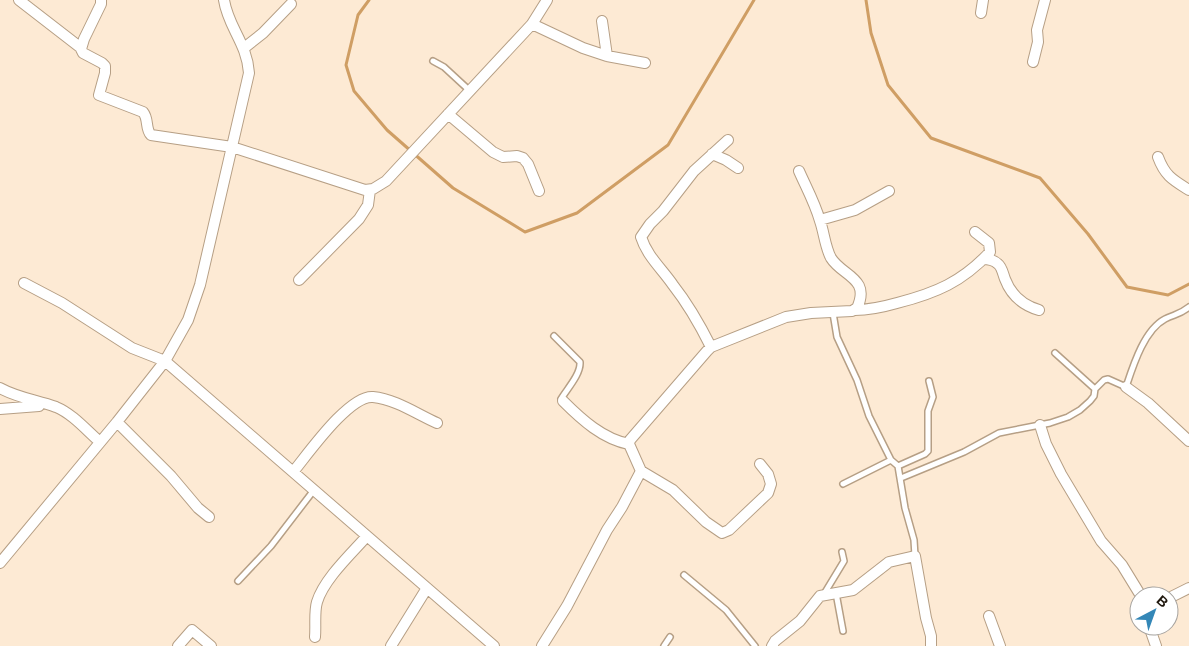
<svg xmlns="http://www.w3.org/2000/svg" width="1189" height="646" viewBox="0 0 1189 646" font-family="Arial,sans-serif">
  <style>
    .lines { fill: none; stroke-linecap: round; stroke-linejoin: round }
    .stream { stroke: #cf9e64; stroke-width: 3 }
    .service-casing { stroke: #b69f85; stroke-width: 8 }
    .minor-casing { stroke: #b69f85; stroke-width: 12 }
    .service { stroke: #fff; stroke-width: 5 }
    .minor { stroke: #fff; stroke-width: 10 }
  </style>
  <rect width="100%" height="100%" fill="#fdead4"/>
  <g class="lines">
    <path class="stream" d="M 369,0 L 358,15 L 346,65 L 354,91 L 387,130 L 453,188 L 525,232 L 577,213 L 668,145 L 754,0
      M 866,0 L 871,33 L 888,85 L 931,138 L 1040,178 L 1088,234 L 1127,287 L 1168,295 L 1189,284"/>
    <defs>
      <path id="service" d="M 433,61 L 444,67 L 470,91
        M 833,313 L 837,337 L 857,380 L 869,416 L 891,460 L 898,466
        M 554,336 L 580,362 C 581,374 567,389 561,399 L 563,401
        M 1055,353 L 1095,389
        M 901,478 L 964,452 L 999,433 L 1050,423 L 1068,417 L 1080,410 L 1090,401 L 1094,396 L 1095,389 L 1104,380 L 1108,379 L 1126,387 C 1133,366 1144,330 1165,319 C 1175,314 1179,315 1189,307
        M 843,484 L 891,460
        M 915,556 L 914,540 L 905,508 L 898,466 L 925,454 L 928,451 L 928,411 L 933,397 L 929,381
        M 684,575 L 726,610 L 755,646
        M 238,581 L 271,546 L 314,490
        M 836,593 L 843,631
        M 824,594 L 844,561 L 842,552
        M 664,646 L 670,637"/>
      <path id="minor" d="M 19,0 L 81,48
        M 101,0 L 101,4 L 84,39 L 81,49 L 83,53 L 102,63 L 105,66 L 105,73 L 99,95 L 143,112 C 149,119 145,129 151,135 L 232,147 L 365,190 L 373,189 L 386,181 L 532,24 L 547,0
        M 981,13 L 983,0
        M 602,21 L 607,56
        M 532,24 L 583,48 L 607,56 L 645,63
        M 244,48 L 263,33 L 291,4
        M 1033,62 L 1038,42 L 1037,30 L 1045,0
        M 448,114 L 493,152 L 503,157 L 517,156 L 523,158 L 528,164 L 539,191
        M 712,154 L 726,160 L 738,168
        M 1158,157 C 1165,176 1173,180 1189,190
        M 820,220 L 855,210 L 889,191
        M 983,259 C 988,259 994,260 998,264 C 1002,267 1003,274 1005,279 C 1011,295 1022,305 1039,310
        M 299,280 L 359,219 L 368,205 L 370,190
        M 24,283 L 62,303 L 132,348 L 165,361 L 494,646
        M 855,310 C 870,310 883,307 897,303 C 936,293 962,282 990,252 L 989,243 L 975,232
        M 711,347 C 700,325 688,304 673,285 C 662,269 647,256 641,237 L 650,224 L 663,211 L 694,171 L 728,140
        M 1126,387 L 1148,403 L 1189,441
        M 0,388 C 18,398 37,400 56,407 C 73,414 87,431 100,442
        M 563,401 C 582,420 603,439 629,444
        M 0,409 L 39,406
        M 117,422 L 171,476 L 198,508 L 209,517
        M 1040,425 L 1046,444 L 1061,474 L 1101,541 L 1122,565 L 1141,596
        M 641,471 L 673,490 L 706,522 L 722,533 L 729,530 L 768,493 L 771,484 L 768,474 L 760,464
        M 293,472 C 308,454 349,395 373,397 C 395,399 417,414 437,423
        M 0,563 L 117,422 L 165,361 L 188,320 L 200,285 L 249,73 C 247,43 228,27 224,0
        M 1169,598 L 1189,588
        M 989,616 L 1000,646
        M 1149,626 L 1156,646
        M 315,637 C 316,626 314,612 317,602 C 324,579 351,554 367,536
        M 178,646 L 192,630 L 211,646
        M 391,646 L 427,588
        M 542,646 L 567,606 L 607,530 L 622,507 L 641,471 L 629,444 L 630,440 L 707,351 L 711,347 L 786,317 L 811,313 L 852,311 L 857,308 C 871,278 842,276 831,258 C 825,247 824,232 820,221 C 815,203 806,187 799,171
        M 772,646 L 775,641 L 800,621 L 820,596 L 853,590 L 889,562 L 915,556 L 926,618 L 931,636 L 931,646"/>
    </defs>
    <use href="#service" class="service-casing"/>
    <use href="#minor" class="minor-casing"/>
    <use href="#service" class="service"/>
    <use href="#minor" class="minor"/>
  </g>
  <g transform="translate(1154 611) rotate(41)"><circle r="24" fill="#ffffff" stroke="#a6a39f"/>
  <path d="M0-4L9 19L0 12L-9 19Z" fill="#3487b7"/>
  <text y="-8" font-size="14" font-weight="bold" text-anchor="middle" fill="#20180e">B</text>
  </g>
</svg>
